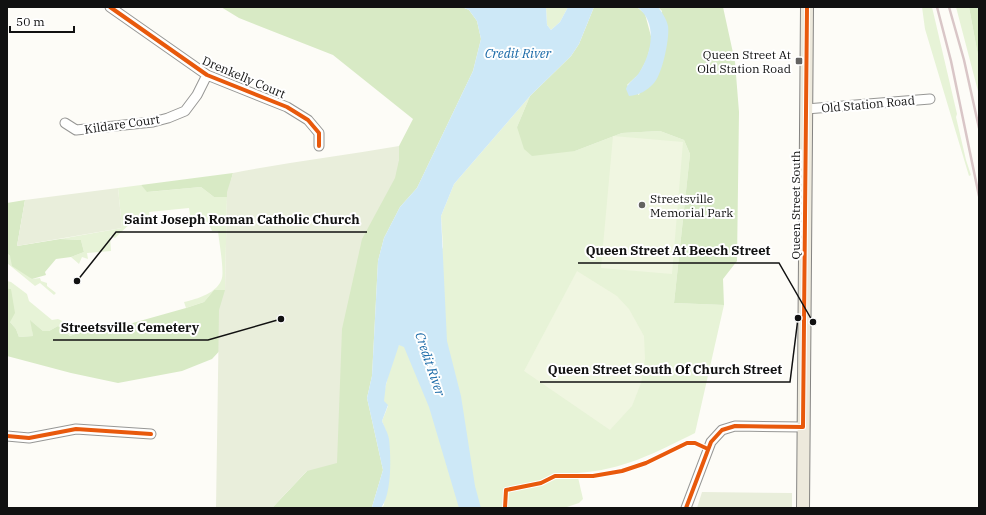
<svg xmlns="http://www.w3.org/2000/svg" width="986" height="515" viewBox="0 0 986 515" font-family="'IBM Plex Serif',serif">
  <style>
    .green { fill: #e7f3d7 }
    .forest { fill: #d8eac5 }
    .cemetery { fill: #e9eedb }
    .pitch { fill: #f0f6e1 }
    .water { fill: #cde8f7 }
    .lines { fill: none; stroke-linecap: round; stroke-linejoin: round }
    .stream { stroke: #cde8f7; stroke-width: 2.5 }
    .minor-casing { stroke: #979795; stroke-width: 11 }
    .major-casing { stroke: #858482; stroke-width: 14 }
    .minor { stroke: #fffffe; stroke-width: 9 }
    .major { stroke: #ede9dc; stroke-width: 12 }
    .rail { stroke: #d9c6c7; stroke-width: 2.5 }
    .cycleway-casing { stroke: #fff; stroke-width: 6 }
    .cycleway { stroke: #e8590c; stroke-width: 4 }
    .poi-dot { fill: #646362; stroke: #fff; stroke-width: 1.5 }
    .labels { text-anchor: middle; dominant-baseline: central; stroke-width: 4; stroke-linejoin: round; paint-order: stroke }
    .poi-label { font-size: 12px; fill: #111; stroke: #fff; text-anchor: end }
    .street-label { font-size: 12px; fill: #111; stroke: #fff }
    .water-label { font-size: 13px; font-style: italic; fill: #1768a6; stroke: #fff }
    .leader { fill: none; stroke: #111; stroke-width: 1.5 }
    .callout-dot { fill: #111; stroke: #fff; stroke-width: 1.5 }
    .callout-label { font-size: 13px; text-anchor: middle; font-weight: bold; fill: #111; stroke: #fff; stroke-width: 4; stroke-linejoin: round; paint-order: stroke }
  </style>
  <rect width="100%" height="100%" fill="#fdfcf7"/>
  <path class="green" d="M 546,7 L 568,7 L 560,22 L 551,30 L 547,25 Z
    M 922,7 L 932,7 L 957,114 L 956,117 L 966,160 L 971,175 L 969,176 L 925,29 Z
    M 956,7 L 969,7 L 979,61 L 979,95 Z
    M 530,96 L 517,127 L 575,151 L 622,133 L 660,131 L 684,140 L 690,154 L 674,303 L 724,305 L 695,433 C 655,453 623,470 577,473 L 583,499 L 579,503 L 564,508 L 381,508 L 384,505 L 388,437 L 382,421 L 388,406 L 383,401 C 386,381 391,363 399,344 L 403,346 L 443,247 L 441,216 L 454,184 Z
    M 141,185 L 148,192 L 201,187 L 214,197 L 227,197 L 225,290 L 214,290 L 204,302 L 186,308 L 184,302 C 197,299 218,293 222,278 C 224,269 219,241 218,231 L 212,231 C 208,220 201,216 190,215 L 189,208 L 149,212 L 150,219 L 142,224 L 136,218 L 115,238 L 110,236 L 111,251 L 87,253 L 88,259 L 82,257 L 79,264 L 71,257 L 84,252 L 81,240 L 60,239 L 122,228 L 118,188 Z
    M 7,253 L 32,279 L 40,278 L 41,281 L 47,283 L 47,286 L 56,293 L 54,295 L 40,283 L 35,286 L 7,263 Z
    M 7,281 L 11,282 L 27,294 L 29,301 L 52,320 L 58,319 L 77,328 L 96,326 L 70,336 L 58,326 L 49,331 L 43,331 L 31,321 L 33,336 L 19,337 L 16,329 L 10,322 L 11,289 L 7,288 Z"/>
  <path class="forest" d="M 221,7 L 462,7 L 469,10 L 477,21 L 481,39 L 473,71 L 417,188 L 400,207 L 384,238 L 378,261 L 372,376 L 367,398 L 383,470 L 372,507 L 370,508 L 272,508 L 307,471 L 224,346 L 212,359 L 182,371 L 118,383 L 71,373 L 7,356 L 7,288 L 11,289 L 15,313 L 10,322 L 16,329 L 19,337 L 33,336 L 30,320 L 43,331 L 49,331 L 58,326 L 70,336 L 96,326 L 122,326 L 186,308 L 204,302 L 214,290 L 225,290 L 234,286 L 399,160 L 399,146 L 413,119 L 333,55 L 239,18 Z
    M 594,7 L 637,7 L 645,14 L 652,40 L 647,59 L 639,74 L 627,85 L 639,95 L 662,11 L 658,7 L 723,7 L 735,62 L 739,112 L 737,261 L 723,279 L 724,305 L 674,303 L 690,154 L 684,140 L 660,131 L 622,133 L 575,151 L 532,156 L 524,149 L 517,127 L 530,96 L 571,56 L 579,44 Z
    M 969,7 L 979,7 L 979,61 Z
    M 233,173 L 227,197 L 214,197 L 201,187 L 147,192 L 141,185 Z
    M 25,200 L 17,246 L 60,239 L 81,240 L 84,252 L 71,257 L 56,259 L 45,272 L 46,275 L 32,279 L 12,266 L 10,256 L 7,253 L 7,203 Z"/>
  <path class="cemetery" d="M 399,146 L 399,160 L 395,178 L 362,239 L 342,329 L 337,463 L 307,471 L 272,508 L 216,508 L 219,310 L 225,290 L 227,192 L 233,173 C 288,162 343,156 399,146 Z
    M 118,188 L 122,228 L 17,246 L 25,200 Z
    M 702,492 L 792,493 L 792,508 L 697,508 Z"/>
  <path class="pitch" d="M 613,136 L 683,142 L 672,274 L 601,268 Z
    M 577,271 L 617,296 L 629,309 L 644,336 L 645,359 L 641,383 L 632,406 L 610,430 L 524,371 Z"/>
  <path class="water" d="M 462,7 L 546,7 L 547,25 L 551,30 L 560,22 L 568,7 L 594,7 L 579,44 L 571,56 L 530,96 L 454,184 L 441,216 L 447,341 L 461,396 L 475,486 L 481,508 L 459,508 L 429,407 L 404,347 L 399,345 L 386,384 L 384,401 L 388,405 L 382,421 C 384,426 388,433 389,439 C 391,456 392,494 381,508 L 370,508 L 372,507 L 383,470 L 367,398 L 372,376 L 378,261 L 384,238 L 400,207 L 417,188 L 473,71 L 481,39 L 477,21 L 469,10 Z
    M 637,7 L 658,7 C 662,12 667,20 668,26 C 670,38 662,75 654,83 C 647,91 639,95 629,96 L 626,89 C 628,82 635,79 639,73 C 652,53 658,22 637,7 Z"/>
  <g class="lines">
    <path class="stream" d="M 978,7 L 979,8"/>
    <defs>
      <path id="minor" d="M 110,7 L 207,75 L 287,107 L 308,120 L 319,133 L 319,146
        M 806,109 L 930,99
        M 65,123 L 76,130 L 153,122 L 168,118 L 185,111 L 197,95 L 207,75
        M 7,436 L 29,438 L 76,429 L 151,434
        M 686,508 L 711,442 L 722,430 L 735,426 L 803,427"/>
      <path id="major" d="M 803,508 L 807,7"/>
    </defs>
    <use href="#minor" class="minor-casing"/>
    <use href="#major" class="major-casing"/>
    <use href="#minor" class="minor"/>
    <use href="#major" class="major"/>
    <path class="rail" d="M 937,7 L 951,61 L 979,196
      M 949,7 L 964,60 L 979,128"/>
    <defs>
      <path id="cycleway" d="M 110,7 L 207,75 L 287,107 L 308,120 L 319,133 L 319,146
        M 7,436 L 29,438 L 76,429 L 151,434
        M 505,508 L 506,490 L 541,483 L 555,476 L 593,476 L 622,471 L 646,463 L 687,443 L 695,443 L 708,449
        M 686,508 L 711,442 L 722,430 L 735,426 L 803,427 L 807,7"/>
    </defs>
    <use href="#cycleway" class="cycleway-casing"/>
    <use href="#cycleway" class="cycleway"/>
  </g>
  <g class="poi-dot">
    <rect x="795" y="57" width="8" height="8" rx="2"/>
    <circle cx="642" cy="205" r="4"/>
  </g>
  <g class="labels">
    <g class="poi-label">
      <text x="791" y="54">Queen Street At<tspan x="791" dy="14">Old Station Road</tspan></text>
      <text x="650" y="198" text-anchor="start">Streetsville<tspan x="650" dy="14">Memorial Park</tspan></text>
    </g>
    <g class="street-label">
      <text transform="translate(244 77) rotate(23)">Drenkelly Court</text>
      <text transform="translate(868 104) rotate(-5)">Old Station Road</text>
      <text transform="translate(122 124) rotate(-8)">Kildare Court</text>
      <text transform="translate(795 205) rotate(-90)">Queen Street South</text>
    </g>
    <g class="water-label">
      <text x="518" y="53">Credit River</text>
      <text transform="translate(430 364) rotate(71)">Credit River</text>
    </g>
  </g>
  <path class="leader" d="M77 281L116 232H367M813 322L779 263H578M281 319L208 340H53M798 318L790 382H540"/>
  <g class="callout-dot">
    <circle cx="77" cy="281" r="4"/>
    <circle cx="813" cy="322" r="4"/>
    <circle cx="281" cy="319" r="4"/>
    <circle cx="798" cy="318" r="4"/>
  </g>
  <g class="callout-label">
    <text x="242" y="224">Saint Joseph Roman Catholic Church</text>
    <text x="678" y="255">Queen Street At Beech Street</text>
    <text x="130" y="332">Streetsville Cemetery</text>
    <text x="665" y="374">Queen Street South Of Church Street</text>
  </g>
  <rect width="986" height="515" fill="none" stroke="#111111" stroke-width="16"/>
  <path d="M10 26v6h64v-6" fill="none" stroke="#111111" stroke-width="2"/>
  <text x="16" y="26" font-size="12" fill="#111111" stroke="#ffffff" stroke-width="3" paint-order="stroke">50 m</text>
</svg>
